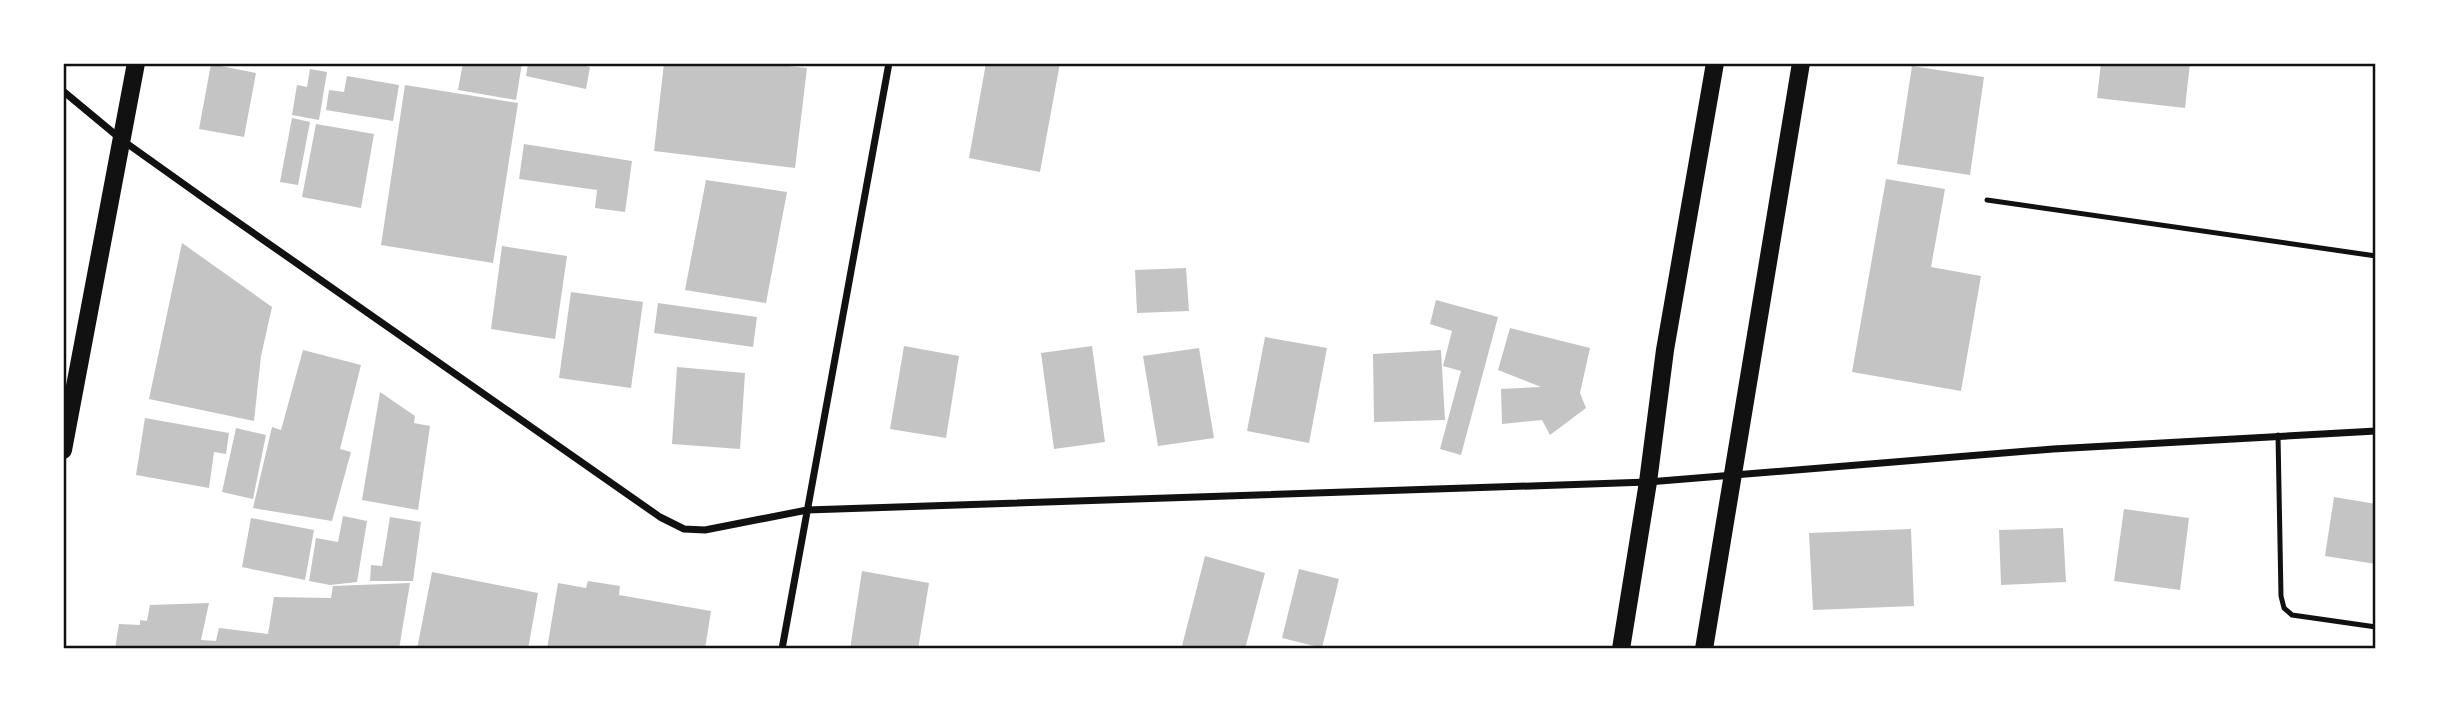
<svg xmlns="http://www.w3.org/2000/svg" width="2439" height="712" viewBox="0 0 2439 712" font-family="'Alegreya Sans',sans-serif">
  <style>
    .building { fill: #c4c4c4 }
    .lines { fill: none; stroke-linecap: round; stroke-linejoin: round }
    .service { stroke: #111; stroke-width: 5 }
    .minor { stroke: #111; stroke-width: 7 }
    .primary { stroke: #111; stroke-width: 18 }
    .neatline { fill: none; stroke: #111; stroke-width: 2.5 }
  </style>
  <rect width="100%" height="100%" fill="#fff"/>
  <path class="building" d="M 463,63 L 522,63 L 516,100 L 458,90 Z
    M 528,63 L 572,63 L 590,67 L 586,89 L 526,76 Z
    M 664,63 L 760,63 L 807,68 L 795,168 L 654,151 Z
    M 986,63 L 1060,63 L 1040,172 L 969,158 Z
    M 2101,63 L 2190,63 L 2185,108 L 2097,98 Z
    M 211,64 L 256,73 L 244,137 L 199,129 Z
    M 1912,66 L 1984,77 L 1970,175 L 1897,164 Z
    M 310,69 L 327,72 L 319,120 L 292,115 L 297,85 L 307,87 Z
    M 347,76 L 399,85 L 393,121 L 326,110 L 329,90 L 344,92 Z
    M 405,85 L 518,103 L 493,263 L 381,245 Z
    M 292,118 L 310,122 L 298,185 L 280,182 Z
    M 316,124 L 374,134 L 361,208 L 302,197 Z
    M 524,144 L 632,161 L 625,212 L 595,208 L 597,190 L 519,179 Z
    M 1886,179 L 1945,189 L 1931,267 L 1981,276 L 1961,391 L 1852,372 Z
    M 706,180 L 787,192 L 766,303 L 685,290 Z
    M 182,243 L 272,307 L 261,356 L 254,421 L 149,399 Z
    M 502,246 L 567,256 L 555,339 L 491,329 Z
    M 1186,268 L 1189,311 L 1137,313 L 1135,270 Z
    M 571,292 L 643,302 L 631,388 L 559,378 Z
    M 1436,300 L 1498,317 L 1461,455 L 1440,449 L 1461,371 L 1443,366 L 1452,331 L 1430,324 Z
    M 658,303 L 757,317 L 753,347 L 654,333 Z
    M 1510,328 L 1590,348 L 1580,393 L 1586,408 L 1550,435 L 1542,420 L 1502,424 L 1501,389 L 1541,387 L 1498,370 Z
    M 1265,337 L 1327,348 L 1309,443 L 1247,431 Z
    M 904,346 L 959,356 L 946,438 L 890,429 Z
    M 1092,346 L 1105,442 L 1054,449 L 1041,353 Z
    M 1199,348 L 1214,438 L 1158,446 L 1143,356 Z
    M 303,350 L 361,365 L 340,449 L 351,452 L 332,521 L 253,508 L 272,427 L 281,430 Z
    M 1441,350 L 1445,420 L 1374,422 L 1373,354 Z
    M 677,367 L 745,373 L 740,449 L 672,444 Z
    M 380,392 L 415,416 L 414,423 L 430,426 L 418,510 L 362,500 Z
    M 145,418 L 229,433 L 226,454 L 214,452 L 209,488 L 136,475 Z
    M 236,428 L 266,435 L 253,499 L 222,492 Z
    M 2334,497 L 2376,504 L 2376,564 L 2325,556 Z
    M 2124,509 L 2189,518 L 2180,590 L 2114,581 Z
    M 343,516 L 367,521 L 357,582 L 330,585 L 309,581 L 316,538 L 338,542 Z
    M 390,517 L 421,522 L 413,581 L 370,581 L 371,565 L 382,566 Z
    M 251,518 L 314,530 L 305,580 L 242,567 Z
    M 2063,528 L 2066,582 L 2001,585 L 1999,530 Z
    M 1911,529 L 1914,606 L 1813,610 L 1809,533 Z
    M 1205,556 L 1265,573 L 1245,649 L 1194,649 L 1182,646 Z
    M 1299,569 L 1339,579 L 1322,648 L 1282,638 Z
    M 862,571 L 929,583 L 918,649 L 850,649 Z
    M 432,572 L 538,593 L 528,649 L 417,649 Z
    M 588,581 L 620,586 L 619,595 L 711,611 L 705,649 L 547,649 L 558,583 L 586,588 Z
    M 410,583 L 399,649 L 115,649 L 119,624 L 140,625 L 140,620 L 147,621 L 150,605 L 209,603 L 201,640 L 216,641 L 219,628 L 268,634 L 274,597 L 331,598 L 333,586 Z"/>
  <g class="lines">
    <path class="service" d="M 1987,200 L 2376,256
      M 2278,435 L 2281,596 L 2284,608 L 2292,615 L 2376,627"/>
    <path class="minor" d="M 63,91 L 122,140 L 209,202 L 660,517 L 684,529 L 705,530 L 807,510 L 1648,482 L 2053,449 L 2376,431
      M 782,649 L 889,63"/>
    <path class="primary" d="M 63,450 L 136,63
      M 1621,649 L 1648,482 L 1665,350 L 1715,63
      M 1704,649 L 1801,63"/>
  </g>
  <rect width="2439" height="712" fill="none" stroke="#ffffff" stroke-width="130"/>
  <rect x="65" y="65" width="2309" height="582" class="neatline"/>
</svg>
